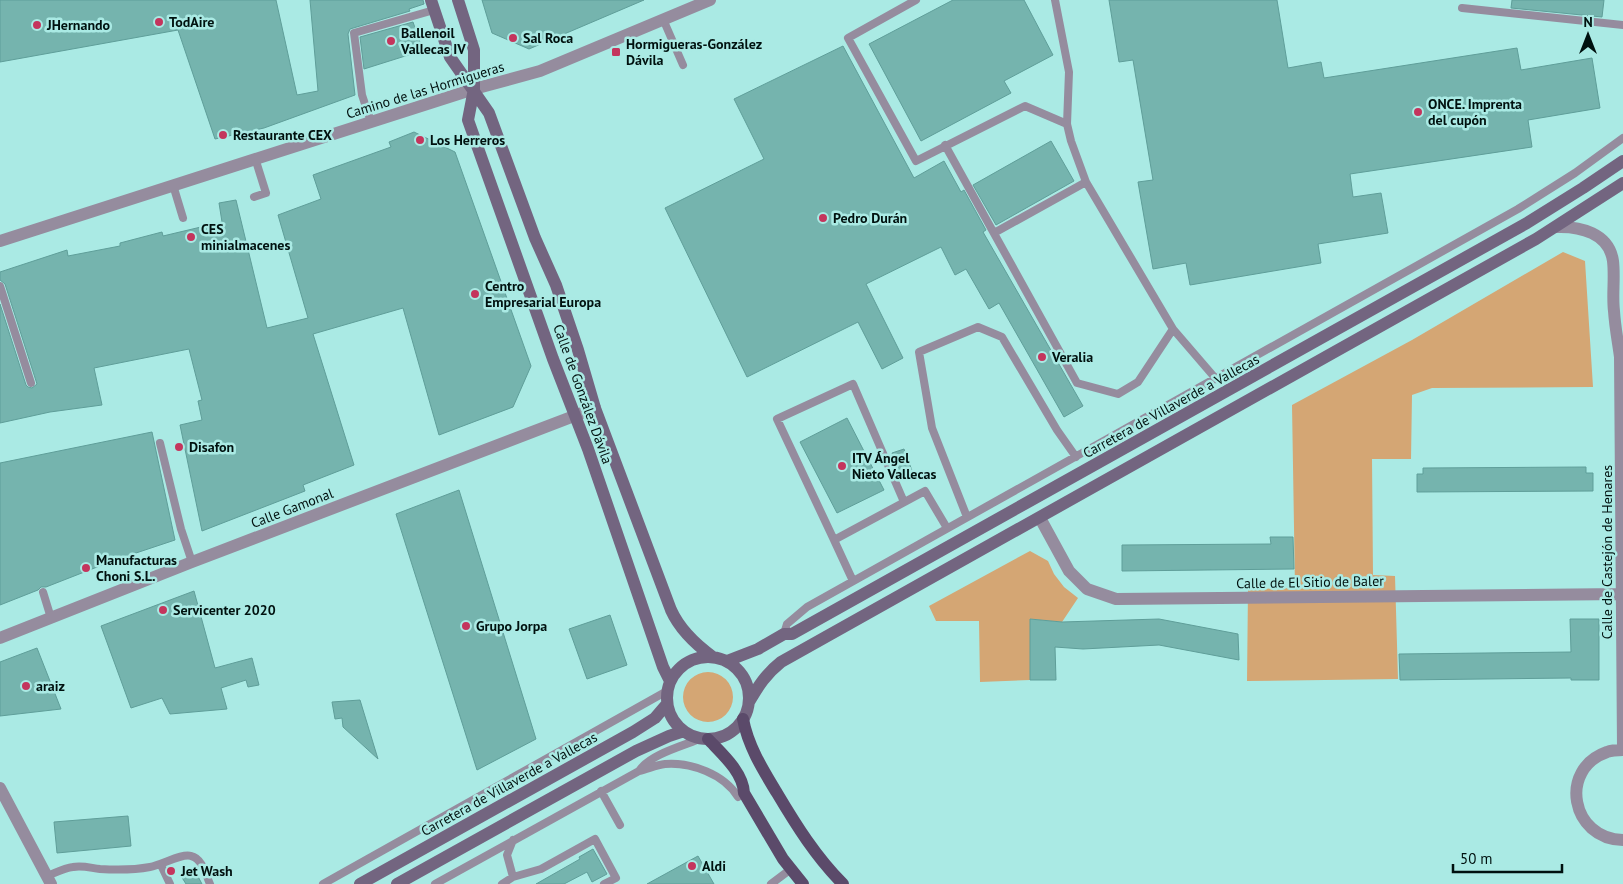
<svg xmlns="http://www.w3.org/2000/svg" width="1623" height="884" viewBox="0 0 1623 884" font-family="'PT Sans',sans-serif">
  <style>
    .green { fill: #d4a674 }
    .building { fill: #75b4ae; stroke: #5f9e99 }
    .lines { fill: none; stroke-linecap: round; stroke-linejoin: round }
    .lane { stroke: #958c9e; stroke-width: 8 }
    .street { stroke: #958c9e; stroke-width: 12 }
    .secondary { stroke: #736580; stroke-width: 12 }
    .primary { stroke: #5b4a6a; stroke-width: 12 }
    .poi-dot { fill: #c4355d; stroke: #aaeae4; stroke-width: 2 }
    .labels { text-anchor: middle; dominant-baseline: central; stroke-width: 5; stroke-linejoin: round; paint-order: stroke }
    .poi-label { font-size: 14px; font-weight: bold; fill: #00110f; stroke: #aaeae4; text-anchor: start }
    .street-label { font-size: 14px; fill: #00110f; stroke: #aaeae4 }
  </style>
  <rect width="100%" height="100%" fill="#aaeae4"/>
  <path class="green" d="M 1563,252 L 1585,261 L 1593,387 L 1432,388 L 1412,395 L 1411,459 L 1372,459 L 1373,575 L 1395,576 L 1398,679 L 1247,681 L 1248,589 L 1295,588 L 1292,405 L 1412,340 Z
    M 1030,551 L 1048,561 L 1054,574 L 1064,587 L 1078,598 L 1062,622 L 1030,619 L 1030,680 L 980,682 L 979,621 L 936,621 L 929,606 Z
    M683 697a25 25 0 1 1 50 0a25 25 0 1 1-50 0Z"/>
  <path class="building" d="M 0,0 L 276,0 L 297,95 L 318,91 L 310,0 L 423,0 L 424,4 L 409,9 L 410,11 L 350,29 L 348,34 L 355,95 L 264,128 L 215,139 L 178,30 L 0,62 Z
    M 482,0 L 644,0 L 529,49 L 492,33 Z
    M 953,0 L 1024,0 L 1053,55 L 1004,81 L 1011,93 L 921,141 L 869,44 Z
    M 1109,0 L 1277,0 L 1288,68 L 1321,62 L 1324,78 L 1517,48 L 1521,70 L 1592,58 L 1600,108 L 1528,120 L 1532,147 L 1350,174 L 1353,197 L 1381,193 L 1388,233 L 1318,244 L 1321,263 L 1190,285 L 1186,263 L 1153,269 L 1138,182 L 1153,180 L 1133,60 L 1119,62 Z
    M 1512,0 L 1604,0 L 1602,17 L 1511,8 Z
    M 413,22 L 421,45 L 418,52 L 364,69 L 360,37 Z
    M 843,46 L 914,178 L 944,161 L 961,192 L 964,190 L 986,230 L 983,232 L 1083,406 L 1064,417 L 999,303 L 989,309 L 966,269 L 955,275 L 941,247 L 866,284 L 903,358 L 882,369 L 858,322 L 747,377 L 665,208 L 764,159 L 734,99 Z
    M 414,132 L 455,152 L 531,366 L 513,407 L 439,435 L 403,308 L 313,334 L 354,465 L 303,485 L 305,491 L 202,531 L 180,425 L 202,420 L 198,401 L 202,400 L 189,349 L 94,368 L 102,405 L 50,412 L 0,423 L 0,304 L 26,385 L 28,387 L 32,388 L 37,384 L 5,284 L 0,280 L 0,272 L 67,250 L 68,256 L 120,246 L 120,243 L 162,232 L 163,236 L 222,222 L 219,203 L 236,200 L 267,328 L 308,318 L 278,215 L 321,199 L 313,175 L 391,147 L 389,142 Z
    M 1051,141 L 1074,181 L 996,225 L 973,185 Z
    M 847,418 L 884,490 L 837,513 L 800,442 Z
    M 152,432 L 175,540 L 115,560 L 46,587 L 41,587 L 38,590 L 0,605 L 0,463 Z
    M 904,449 L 914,476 L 903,480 L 892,453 Z
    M 1586,467 L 1586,473 L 1593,473 L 1593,491 L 1417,492 L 1417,474 L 1423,474 L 1423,468 Z
    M 459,490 L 536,739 L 477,770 L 396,514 Z
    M 1270,537 L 1293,537 L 1294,569 L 1122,571 L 1122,545 L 1271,544 Z
    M 194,591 L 215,668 L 252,658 L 259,685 L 248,687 L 246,680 L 221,688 L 227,709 L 170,714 L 162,698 L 131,708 L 101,626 Z
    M 610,615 L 627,665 L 587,679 L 569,629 Z
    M 1030,619 L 1062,622 L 1159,619 L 1238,634 L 1239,660 L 1159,645 L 1083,649 L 1055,647 L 1056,680 L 1030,680 Z
    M 1570,619 L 1599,619 L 1599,680 L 1571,680 L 1571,678 L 1400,680 L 1399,654 L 1571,652 Z
    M 37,648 L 61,709 L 0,716 L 0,662 Z
    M 360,700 L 378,759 L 343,727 L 342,718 L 335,719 L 332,702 Z
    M 128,816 L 131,846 L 57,853 L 54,822 Z
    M 593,849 L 607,874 L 592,882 L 587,872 L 564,884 L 536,884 L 580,859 L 579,857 Z
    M 698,856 L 714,884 L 647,884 Z
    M 194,869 L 202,884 L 186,884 L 181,876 Z"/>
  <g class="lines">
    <path class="lane" d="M 916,0 L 848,38 L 916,161 L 1025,106 L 1067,124
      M 1055,0 L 1069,72 L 1067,124 L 1071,141 L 1086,182 L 1173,329 L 1216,379
      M 1462,8 L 1623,25
      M 663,19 L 683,65
      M 371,122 L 362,95 L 354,33 L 434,10
      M 945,145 L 1077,383 L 1118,394 L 1138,382 L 1173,329
      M 173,185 L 183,218
      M 254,197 L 266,193 L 255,158
      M 994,233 L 1086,182
      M 0,286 L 31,383
      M 160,443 L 181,529 L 192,562
      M 904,502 L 853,384 L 777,419 L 834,540 L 925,491 L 947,528
      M 967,517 L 932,428 L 919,352 L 978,327 L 1002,337 L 1057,430 L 1076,457
      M 834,540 L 853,581
      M 43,592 L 51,618
      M 784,634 L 787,624 L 807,607 L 1518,209 L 1575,173 L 1623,138
      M 639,771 C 650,754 683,746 702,738
      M 601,791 L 620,825
      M 513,840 L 507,855 L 513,877 L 541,869 L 595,839 L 616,878 L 604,884
      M 161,865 L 170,884
      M 47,876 C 55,873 64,868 73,867 C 82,865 91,868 100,869 C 116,870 134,870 150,867 C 162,865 182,853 191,856 C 202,858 206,875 210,884
      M 323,884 L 667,691
      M 435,884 L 639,771 C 648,769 656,765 665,764 C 691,762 724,774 738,797
      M 502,884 L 513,877
      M 771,884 L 791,869"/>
    <path class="street" d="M 1556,227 C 1580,226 1609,233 1613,261 C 1615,278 1612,295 1614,311 C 1615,327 1618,342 1620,357 L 1623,746
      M 0,241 L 474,89 L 540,71 L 710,0
      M 1040,518 L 1069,571 L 1087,589 L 1116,599 L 1622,594
      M 0,638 L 192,562 L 595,408
      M 1623,750 C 1618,750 1612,750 1607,752 C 1558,769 1571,839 1623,840
      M 0,788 L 51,884"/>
    <path class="secondary" d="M 431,0 L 450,57 L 489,113 L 535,238 L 556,285 L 578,350 L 595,408 L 671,610 C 680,630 695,644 713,657
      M 458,0 L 474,50 L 474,89 L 468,120 L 553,359 L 588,449 L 663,667 L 670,681
      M667 698a41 41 0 1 1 82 0a41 41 0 1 1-82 0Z
      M 727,661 L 758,649 L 784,634 L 792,634 L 1527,223 L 1583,188 L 1623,161
      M 749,702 C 759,685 766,674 781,662 L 1536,239 L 1623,183
      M 360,884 L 633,732 L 655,718 L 667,704
      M 397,884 L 636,751 L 669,736 L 684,731"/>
    <path class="primary" d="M 743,719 C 748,746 763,770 777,793 C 796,825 816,857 843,884
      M 708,739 C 722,754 743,772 744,793 L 783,859 L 803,884"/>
  </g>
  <g class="poi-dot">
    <circle cx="159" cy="22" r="5"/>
    <circle cx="37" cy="25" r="5"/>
    <circle cx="513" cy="38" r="5"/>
    <circle cx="391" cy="41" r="5"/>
    <rect x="611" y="47" width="10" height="10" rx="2.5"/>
    <circle cx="1418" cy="112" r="5"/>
    <circle cx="223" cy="135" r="5"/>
    <circle cx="420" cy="140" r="5"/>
    <circle cx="823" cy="218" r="5"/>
    <circle cx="191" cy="237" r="5"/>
    <circle cx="475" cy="294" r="5"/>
    <circle cx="1042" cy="357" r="5"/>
    <circle cx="179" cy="447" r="5"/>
    <circle cx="842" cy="466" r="5"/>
    <circle cx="86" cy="568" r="5"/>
    <circle cx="163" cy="610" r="5"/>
    <circle cx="466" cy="626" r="5"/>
    <circle cx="26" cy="686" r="5"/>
    <circle cx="692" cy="866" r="5"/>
    <circle cx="171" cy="871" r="5"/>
  </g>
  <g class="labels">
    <g class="poi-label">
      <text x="169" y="22">TodAire</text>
      <text x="47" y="25">JHernando</text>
      <text x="401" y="33">Ballenoil<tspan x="401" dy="16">Vallecas IV</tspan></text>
      <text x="523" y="38">Sal Roca</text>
      <text x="626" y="44">Hormigueras-González<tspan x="626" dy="16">Dávila</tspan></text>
      <text x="1428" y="104">ONCE. Imprenta<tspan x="1428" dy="16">del cupón</tspan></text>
      <text x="233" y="135">Restaurante CEX</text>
      <text x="430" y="140">Los Herreros</text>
      <text x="833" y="218">Pedro Durán</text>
      <text x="201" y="229">CES<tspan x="201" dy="16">minialmacenes</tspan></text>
      <text x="485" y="286">Centro<tspan x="485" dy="16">Empresarial Europa</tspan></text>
      <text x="1052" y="357">Veralia</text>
      <text x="189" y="447">Disafon</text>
      <text x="852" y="458">ITV Ángel<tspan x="852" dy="16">Nieto Vallecas</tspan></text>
      <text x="96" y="560">Manufacturas<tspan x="96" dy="16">Choni S.L.</tspan></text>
      <text x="173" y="610">Servicenter 2020</text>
      <text x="476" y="626">Grupo Jorpa</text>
      <text x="36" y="686">araiz</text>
      <text x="702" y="866">Aldi</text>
      <text x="181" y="871">Jet Wash</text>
    </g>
    <g class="street-label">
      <text transform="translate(425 90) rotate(-17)">Camino de las Hormigueras</text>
      <text transform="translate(583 394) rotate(70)">Calle de González Dávila</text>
      <text transform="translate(1171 406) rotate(-29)">Carretera de Villaverde a Vallecas</text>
      <text transform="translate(292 508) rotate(-21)">Calle Gamonal</text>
      <text transform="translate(1607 552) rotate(-90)">Calle de Castejón de Henares</text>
      <text transform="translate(1310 582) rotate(-1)">Calle de El Sitio de Baler</text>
      <text transform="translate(509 784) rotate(-29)">Carretera de Villaverde a Vallecas</text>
    </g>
  </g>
  <g transform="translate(1588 35)" stroke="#aaeae4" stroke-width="4" paint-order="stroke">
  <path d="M0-4L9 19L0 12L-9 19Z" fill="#00110f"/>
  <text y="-8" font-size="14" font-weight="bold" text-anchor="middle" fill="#00110f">N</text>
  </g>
  <path d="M1453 864v8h109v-8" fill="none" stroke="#00110f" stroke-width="2.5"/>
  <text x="1460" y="864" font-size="15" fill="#00110f" stroke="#aaeae4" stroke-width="4" paint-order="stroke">50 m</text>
</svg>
